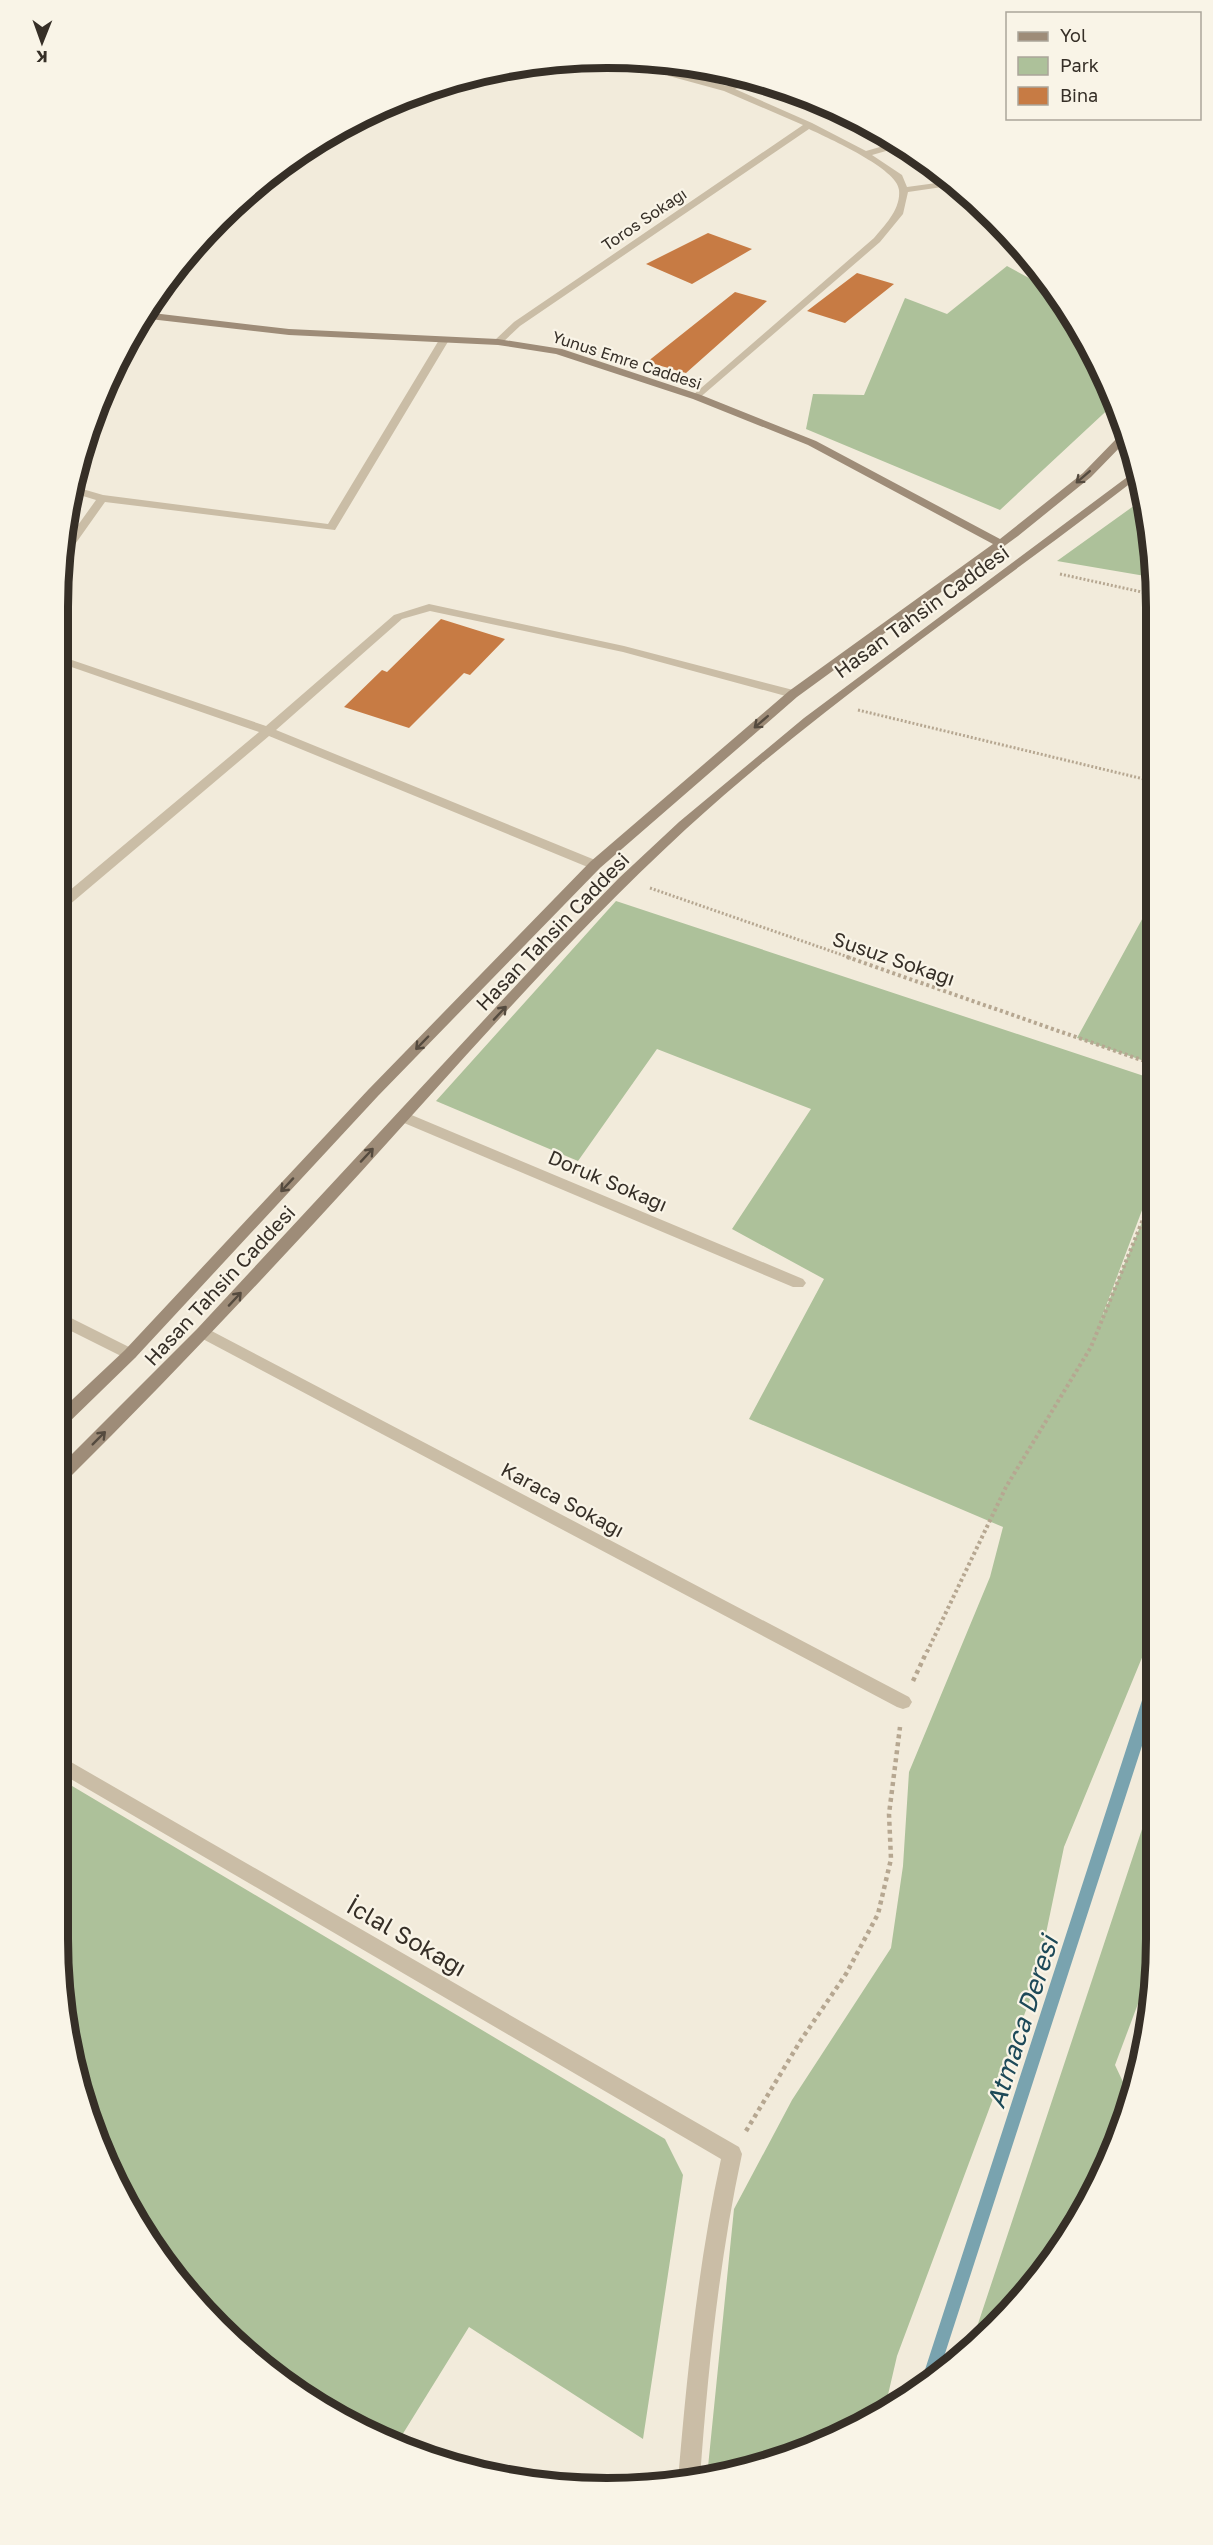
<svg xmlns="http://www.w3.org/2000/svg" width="1213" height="2545" viewBox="0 0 1213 2545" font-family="'Golos Text',sans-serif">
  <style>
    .green { fill: #adc19a }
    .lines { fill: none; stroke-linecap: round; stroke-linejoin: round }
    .stream { stroke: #79a3af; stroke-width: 14 }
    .building { fill: #c77b44 }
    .path-far2 { stroke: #b6a791; stroke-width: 3; stroke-dasharray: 2 2; stroke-linecap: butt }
    .path-far1 { stroke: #b6a791; stroke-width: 4; stroke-dasharray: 3 3; stroke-linecap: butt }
    .path { stroke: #b6a791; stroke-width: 4.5; stroke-dasharray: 4 4; stroke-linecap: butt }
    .street { fill: #cabda6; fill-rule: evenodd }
    .secondary { fill: #9e8c78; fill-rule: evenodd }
    .oneway { stroke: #554b3f }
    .labels { text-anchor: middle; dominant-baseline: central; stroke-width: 4.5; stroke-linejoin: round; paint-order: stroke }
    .far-street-label { font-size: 16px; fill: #362f27; stroke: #f9f4e7 }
    .street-label { font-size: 20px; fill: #362f27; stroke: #f9f4e7 }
    .near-street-label { font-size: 24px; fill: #362f27; stroke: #f9f4e7 }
    .near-water-label { font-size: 26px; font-style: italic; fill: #1d4958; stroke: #f9f4e7 }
    .rim { fill: none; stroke: #362f27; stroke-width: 8 }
  </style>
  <rect width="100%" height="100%" fill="#f2ebdb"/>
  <path class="green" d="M 1007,266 L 1053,291 L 1116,402 L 1000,510 L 806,429 L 813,394 L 864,395 L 905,298 L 947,314 Z
    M 1142,500 L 1151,534 L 1151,577 L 1057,561 Z
    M 616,901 L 1153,1079 L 1153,1181 L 1100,1322 L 1153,1196 L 1155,1626 L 1064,1847 L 1035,1986 L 897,2356 L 884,2412 L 783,2459 L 707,2477 L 734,2209 L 792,2100 L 891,1948 L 903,1866 L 909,1772 L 990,1577 L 1003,1527 L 749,1419 L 824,1279 L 732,1229 L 811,1109 L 657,1049 L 578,1161 L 436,1101 Z
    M 1152,901 L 1153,1064 L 1077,1038 Z
    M 57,1777 L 665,2139 L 683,2175 L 643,2439 L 469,2327 L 399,2440 L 332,2415 L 193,2301 L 130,2213 L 86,2115 L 57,1938 Z
    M 1155,1790 L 1154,1961 L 1115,2065 L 1123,2082 L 1133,2088 L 1114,2148 L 1019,2301 L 973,2339 Z"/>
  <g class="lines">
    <path class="stream" d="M 931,2374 L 1155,1683"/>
  </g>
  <path class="building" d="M 708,233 L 752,249 L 692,284 L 646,264 Z
    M 857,273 L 894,284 L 845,323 L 807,311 Z
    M 735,292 L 767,301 L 686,373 L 647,362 Z
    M 441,619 L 505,639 L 470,675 L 464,673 L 409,728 L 344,707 L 382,670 L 387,672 Z"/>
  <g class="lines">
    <path class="path-far2" d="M 1060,574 L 1151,594
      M 858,710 L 1152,781
      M 1145,758 L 1152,751
      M 650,888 L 851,958"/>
    <path class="path-far1" d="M 847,957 L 1153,1064
      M 927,1652 L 1006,1487 L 1091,1347 L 1153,1195"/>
    <path class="path" d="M 913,1681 L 927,1651
      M 746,2131 L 801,2040 L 846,1974 L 878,1914 L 891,1859 L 889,1814 L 900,1727"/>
    <path class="street" d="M 642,61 L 654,62 L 675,72 L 727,86 L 753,79 L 761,82 L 735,89 L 812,123 L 866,151 L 894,143 L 900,147 L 872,155 L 902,175 L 907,187 L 951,181 L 956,185 L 908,192 L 903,214 L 880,242 L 697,400 L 692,397 L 693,395 L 874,238 C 885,225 901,209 899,190 C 898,169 828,138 809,129 L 520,326 L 501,344 L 495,344 L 495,340 L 514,322 L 803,125 L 724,91 L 669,76 Z
      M 444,337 L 449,340 L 335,530 L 105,502 L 66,557 L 62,558 L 63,546 L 96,500 L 70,492 L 72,486 L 103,495 L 328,524 L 439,340 Z
      M 429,604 L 624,646 L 797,691 L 799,694 L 793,698 L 623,652 L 430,611 L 402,619 L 276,730 L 600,862 L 600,868 L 590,868 L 269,736 L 62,911 L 57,912 L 57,901 L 259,732 L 57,662 L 57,655 L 266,726 L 394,615 Z
      M 402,1111 L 803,1279 L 806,1283 L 803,1287 L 793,1287 L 397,1120 L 395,1116 Z
      M 57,1311 L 135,1350 L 138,1354 L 135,1358 L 125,1358 L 57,1324 Z
      M 204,1327 L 909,1697 L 912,1702 L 909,1707 L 903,1709 L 897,1707 L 199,1337 L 196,1333 L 199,1329 Z
      M 57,1754 L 739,2147 L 742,2154 C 719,2261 708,2369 700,2478 L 679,2483 L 678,2481 C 687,2373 698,2265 721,2159 L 57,1771 Z"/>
    <path class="secondary" d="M 144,312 L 289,329 L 498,339 L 562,349 L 701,395 L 816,441 L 1000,539 L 1083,473 L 1121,434 L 1124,433 L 1126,441 L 1091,477 L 1018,536 L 797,697 L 600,868 L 378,1096 L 135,1358 L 63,1428 L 57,1430 L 57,1414 L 125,1350 L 368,1090 L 590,862 L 789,691 L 993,544 L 808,445 L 693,399 L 556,354 L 498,345 L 289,335 L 141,318 Z
      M 1134,472 L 1136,479 C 986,595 826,701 686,829 C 570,936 466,1056 360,1173 C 263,1279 165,1383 63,1484 L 57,1485 L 57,1469 L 197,1329 L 547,952 L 619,878 L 679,822 L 804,718 Z"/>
  </g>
  <defs><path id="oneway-shaft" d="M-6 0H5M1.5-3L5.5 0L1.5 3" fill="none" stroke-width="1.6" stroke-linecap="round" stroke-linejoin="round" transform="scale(1.5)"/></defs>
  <g class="oneway">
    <use href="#oneway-shaft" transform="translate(1083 477) rotate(139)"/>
    <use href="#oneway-shaft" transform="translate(761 722) rotate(139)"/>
    <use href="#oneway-shaft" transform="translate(500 1013) rotate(-47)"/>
    <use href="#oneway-shaft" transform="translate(422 1043) rotate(134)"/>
    <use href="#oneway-shaft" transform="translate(367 1155) rotate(-47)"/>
    <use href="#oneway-shaft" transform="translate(287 1185) rotate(133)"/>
    <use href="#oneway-shaft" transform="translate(235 1299) rotate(-47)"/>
    <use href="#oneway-shaft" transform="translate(99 1438) rotate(-45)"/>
  </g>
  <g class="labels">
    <g class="far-street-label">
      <text transform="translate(644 219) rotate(-34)">Toros Sokağı</text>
      <text transform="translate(627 360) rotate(18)">Yunus Emre Caddesi</text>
    </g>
    <g class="street-label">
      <text transform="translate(921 611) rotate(-36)">Hasan Tahsin Caddesi</text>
      <text transform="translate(552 931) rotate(-46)">Hasan Tahsin Caddesi</text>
      <text transform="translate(894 958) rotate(19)">Susuz Sokağı</text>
      <text transform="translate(608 1180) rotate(23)">Doruk Sokağı</text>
      <text transform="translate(219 1285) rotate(-47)">Hasan Tahsin Caddesi</text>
      <text transform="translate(563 1499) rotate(28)">Karaca Sokağı</text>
    </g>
    <g class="near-street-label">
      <text transform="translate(407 1936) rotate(30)">İclal Sokağı</text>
    </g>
    <g class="near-water-label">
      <text transform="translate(1022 2022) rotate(-72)">Atmaca Deresi</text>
    </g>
  </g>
  <path d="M0 0H1213V2545H0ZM607 68H607A539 539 0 0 1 1146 607V1939A539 539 0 0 1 607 2478H607A539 539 0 0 1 68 1939V607A539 539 0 0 1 607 68Z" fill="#f9f4e7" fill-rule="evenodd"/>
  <path class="rim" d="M607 68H607A539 539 0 0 1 1146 607V1939A539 539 0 0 1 607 2478H607A539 539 0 0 1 68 1939V607A539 539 0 0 1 607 68Z"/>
  <rect x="1006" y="12" width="195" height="108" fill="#f9f4e7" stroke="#aba59a" stroke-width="1.5"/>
  <rect x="1018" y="32" width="30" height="9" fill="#9e8c78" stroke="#aba59a" stroke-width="1.5"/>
  <text x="1060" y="42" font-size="18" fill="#362f27">Yol</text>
  <rect x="1018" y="57" width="30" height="18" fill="#adc19a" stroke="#aba59a" stroke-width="1.5"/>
  <text x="1060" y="72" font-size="18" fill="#362f27">Park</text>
  <rect x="1018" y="87" width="30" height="18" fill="#c77b44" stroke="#aba59a" stroke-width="1.5"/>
  <text x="1060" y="102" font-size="18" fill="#362f27">Bina</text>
  <g transform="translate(42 42) rotate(181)" stroke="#f9f4e7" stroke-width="4.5" paint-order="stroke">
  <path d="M0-4.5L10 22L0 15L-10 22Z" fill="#362f27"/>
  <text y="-9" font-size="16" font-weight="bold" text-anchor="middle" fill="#362f27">K</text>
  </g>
</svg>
